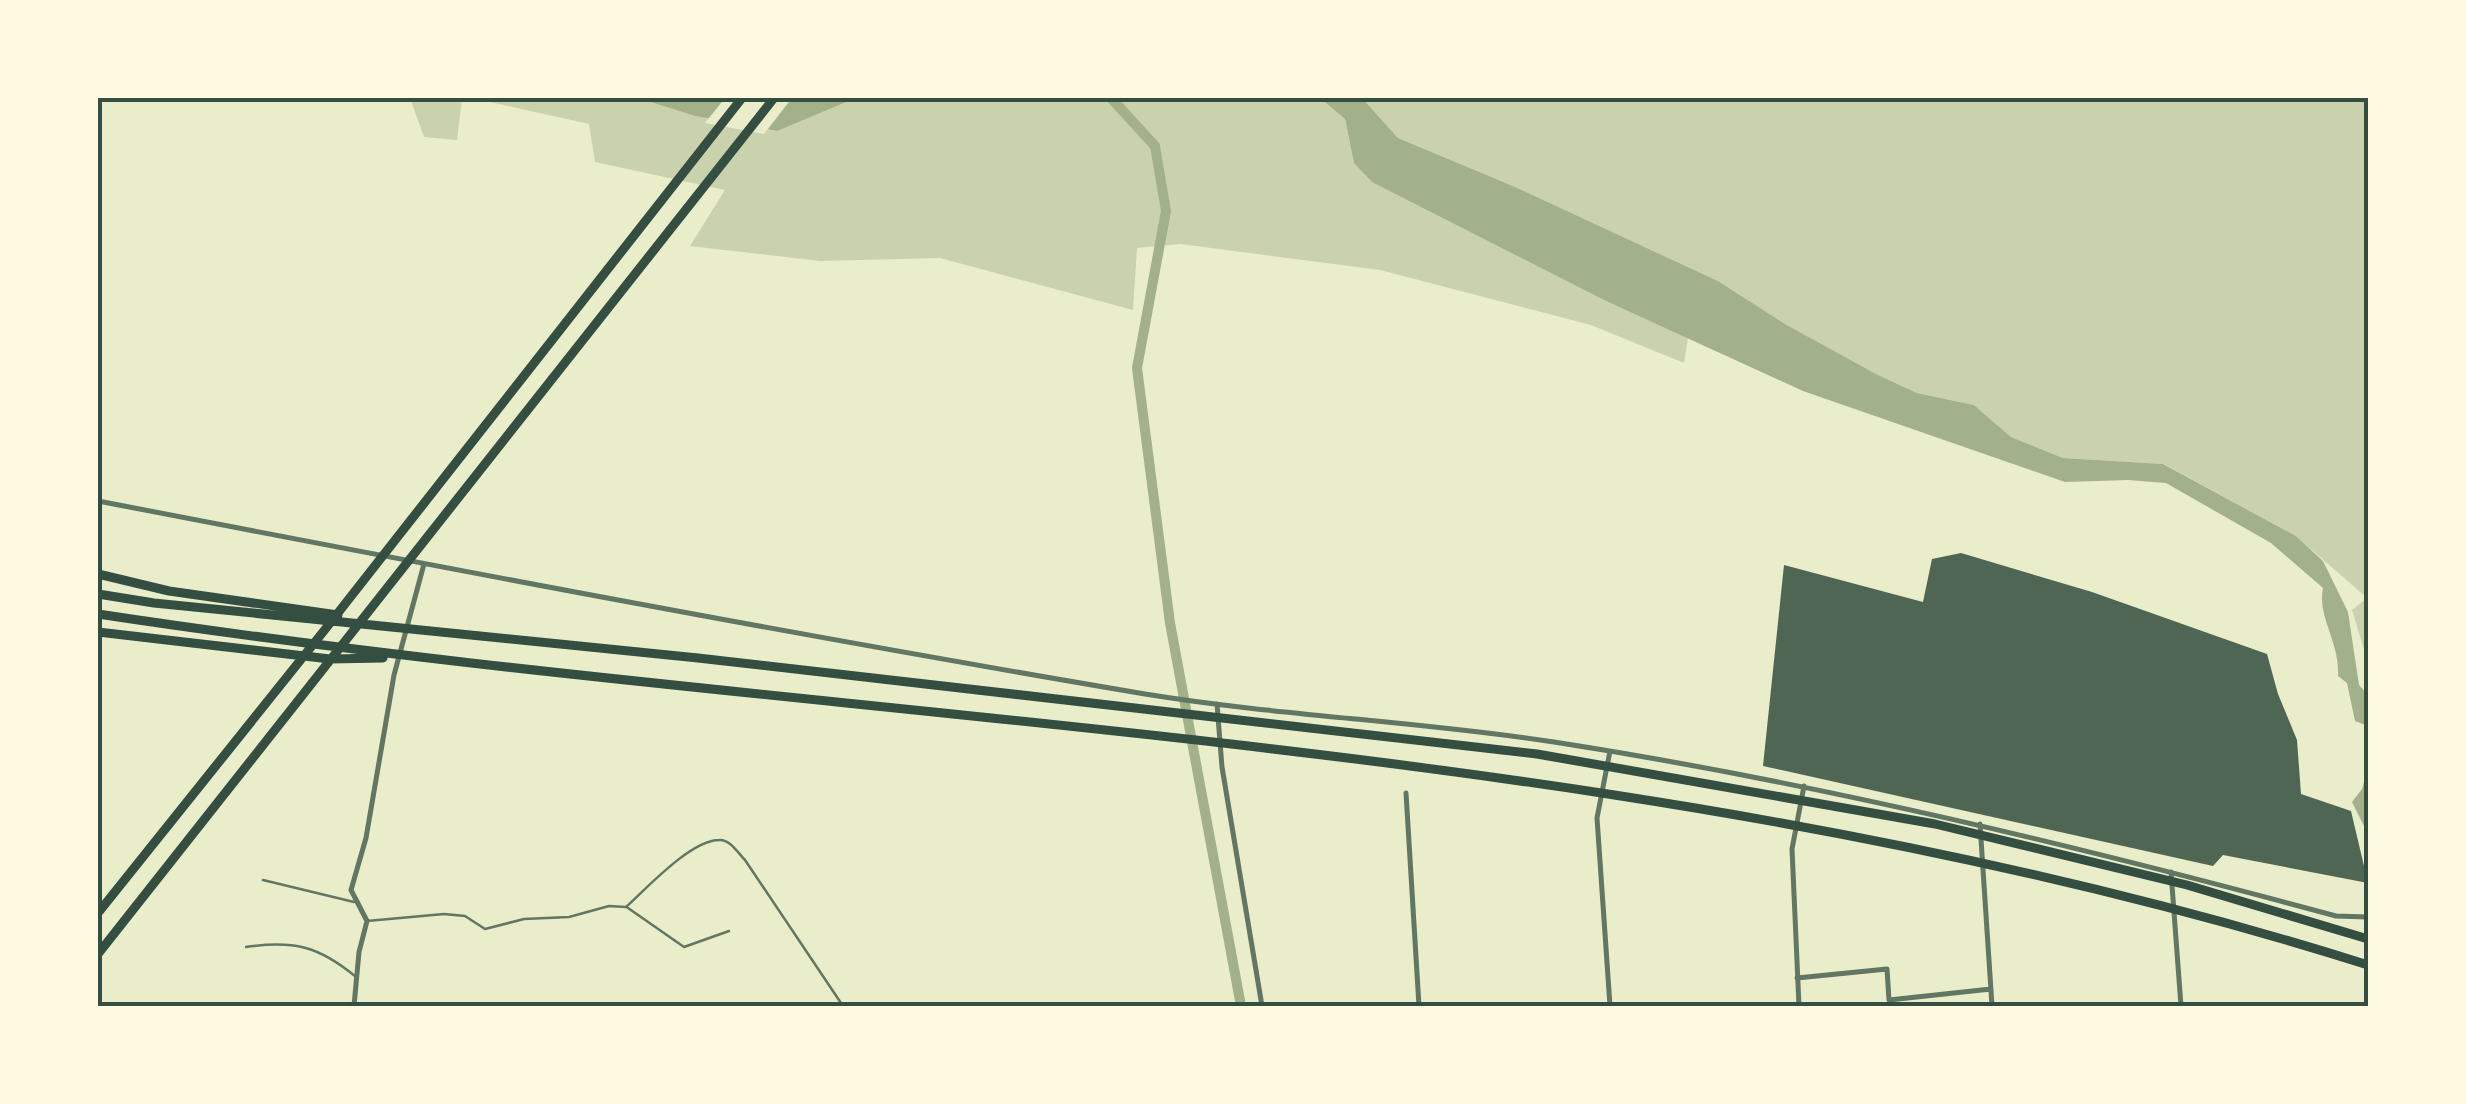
<svg xmlns="http://www.w3.org/2000/svg" width="2466" height="1104" viewBox="0 0 2466 1104" font-family="'PT Sans',sans-serif">
  <style>
    .green { fill: #cad2ad }
    .water { fill: #a3b18a }
    .pier { fill: #e9edc9 }
    .lines { fill: none; stroke-linecap: round; stroke-linejoin: round }
    .canal { stroke: #a3b18a; stroke-width: 10 }
    .building { fill: #4f6655 }
    .service { stroke: #617663; stroke-width: 2.5 }
    .minor { stroke: #617663; stroke-width: 5 }
    .motorway { stroke: #344e41; stroke-width: 9 }
    .neatline { fill: none; stroke: #344e41; stroke-width: 4 }
  </style>
  <rect width="100%" height="100%" fill="#e9edc9"/>
  <path class="green" d="M 410,98 L 462,98 L 457,140 L 424,137 Z
    M 472,98 L 638,98 L 695,116 L 776,131 L 856,98 L 1320,98 L 1345,119 L 1354,163 L 1606,301 L 1688,338 L 1684,363 L 1591,325 L 1380,270 L 1181,244 L 1137,248 L 1133,310 L 940,258 L 820,261 L 690,246 L 725,190 L 595,162 L 589,124 Z
    M 1362,98 L 2368,98 L 2368,663 L 2352,610 L 2367,598 L 2296,536 L 2164,464 L 2063,458 L 2011,437 L 1974,405 L 1917,393 L 1876,374 L 1785,324 L 1718,281 L 1513,186 L 1398,138 Z"/>
  <path class="water" d="M 638,98 L 856,98 L 777,131 L 695,116 Z
    M 1320,98 L 1362,98 L 1398,138 L 1513,186 L 1718,281 L 1785,324 L 1876,374 L 1917,393 L 1974,405 L 2011,437 L 2063,458 L 2163,464 L 2296,536 L 2323,561 L 2348,612 L 2359,685 L 2368,695 L 2368,726 L 2355,721 L 2347,683 L 2338,676 C 2340,642 2317,617 2323,588 L 2271,543 L 2166,483 L 2128,480 L 2065,482 L 1803,391 L 1606,301 L 1372,182 L 1354,163 L 1345,119 Z
    M 2368,768 L 2368,834 L 2352,802 L 2362,789 Z"/>
  <path class="pier" d="M 725,98 L 792,98 L 764,134 L 705,123 Z"/>
  <g class="lines">
    <path class="canal" d="M 1111,98 L 1155,146 L 1166,211 L 1137,368 L 1170,623 L 1241,1006"/>
  </g>
  <path class="building" d="M 1961,553 L 2092,592 L 2267,654 L 2278,694 L 2297,740 L 2301,794 L 2351,811 L 2368,883 L 2223,855 L 2213,866 L 1763,766 L 1784,565 L 1923,602 L 1932,559 Z"/>
  <g class="lines">
    <path class="service" d="M 263,880 L 354,902
      M 628,908 L 684,947 L 729,931
      M 367,921 L 444,914 L 465,916 L 485,929 L 524,919 L 569,917 L 609,906 L 626,907 C 647,888 691,840 719,840 C 730,839 738,853 745,860 L 843,1006
      M 246,947 C 293,940 319,946 356,977"/>
    <path class="minor" d="M 98,501 C 446,568 795,635 1145,694 C 1280,716 1418,721 1554,742 C 1818,783 2077,846 2336,916 L 2368,917
      M 1217,704 L 1222,767 L 1262,1006
      M 1610,751 L 1597,818 L 1610,1006
      M 1406,793 L 1419,1006
      M 1980,824 L 1992,1006
      M 2171,872 L 2181,1006
      M 1797,978 L 1887,969 L 1889,1000 L 1991,989
      M 354,1006 L 359,952 L 367,921 L 351,890 L 366,838 L 394,675 L 424,564
      M 1799,1006 L 1792,849 L 1804,786"/>
    <path class="motorway" d="M 98,574 L 169,591 L 338,615
      M 98,594 L 154,603 L 698,658 L 1537,754 L 1935,824 L 2187,885 L 2368,939
      M 98,614 C 855,729 1633,732 2368,965
      M 98,632 L 330,659 L 383,658
      M 98,913 L 323,632 L 742,98
      M 98,954 L 774,98"/>
  </g>
  <rect width="2466" height="1104" fill="none" stroke="#fefae0" stroke-width="200"/>
  <rect x="100" y="100" width="2266" height="904" class="neatline"/>
</svg>
